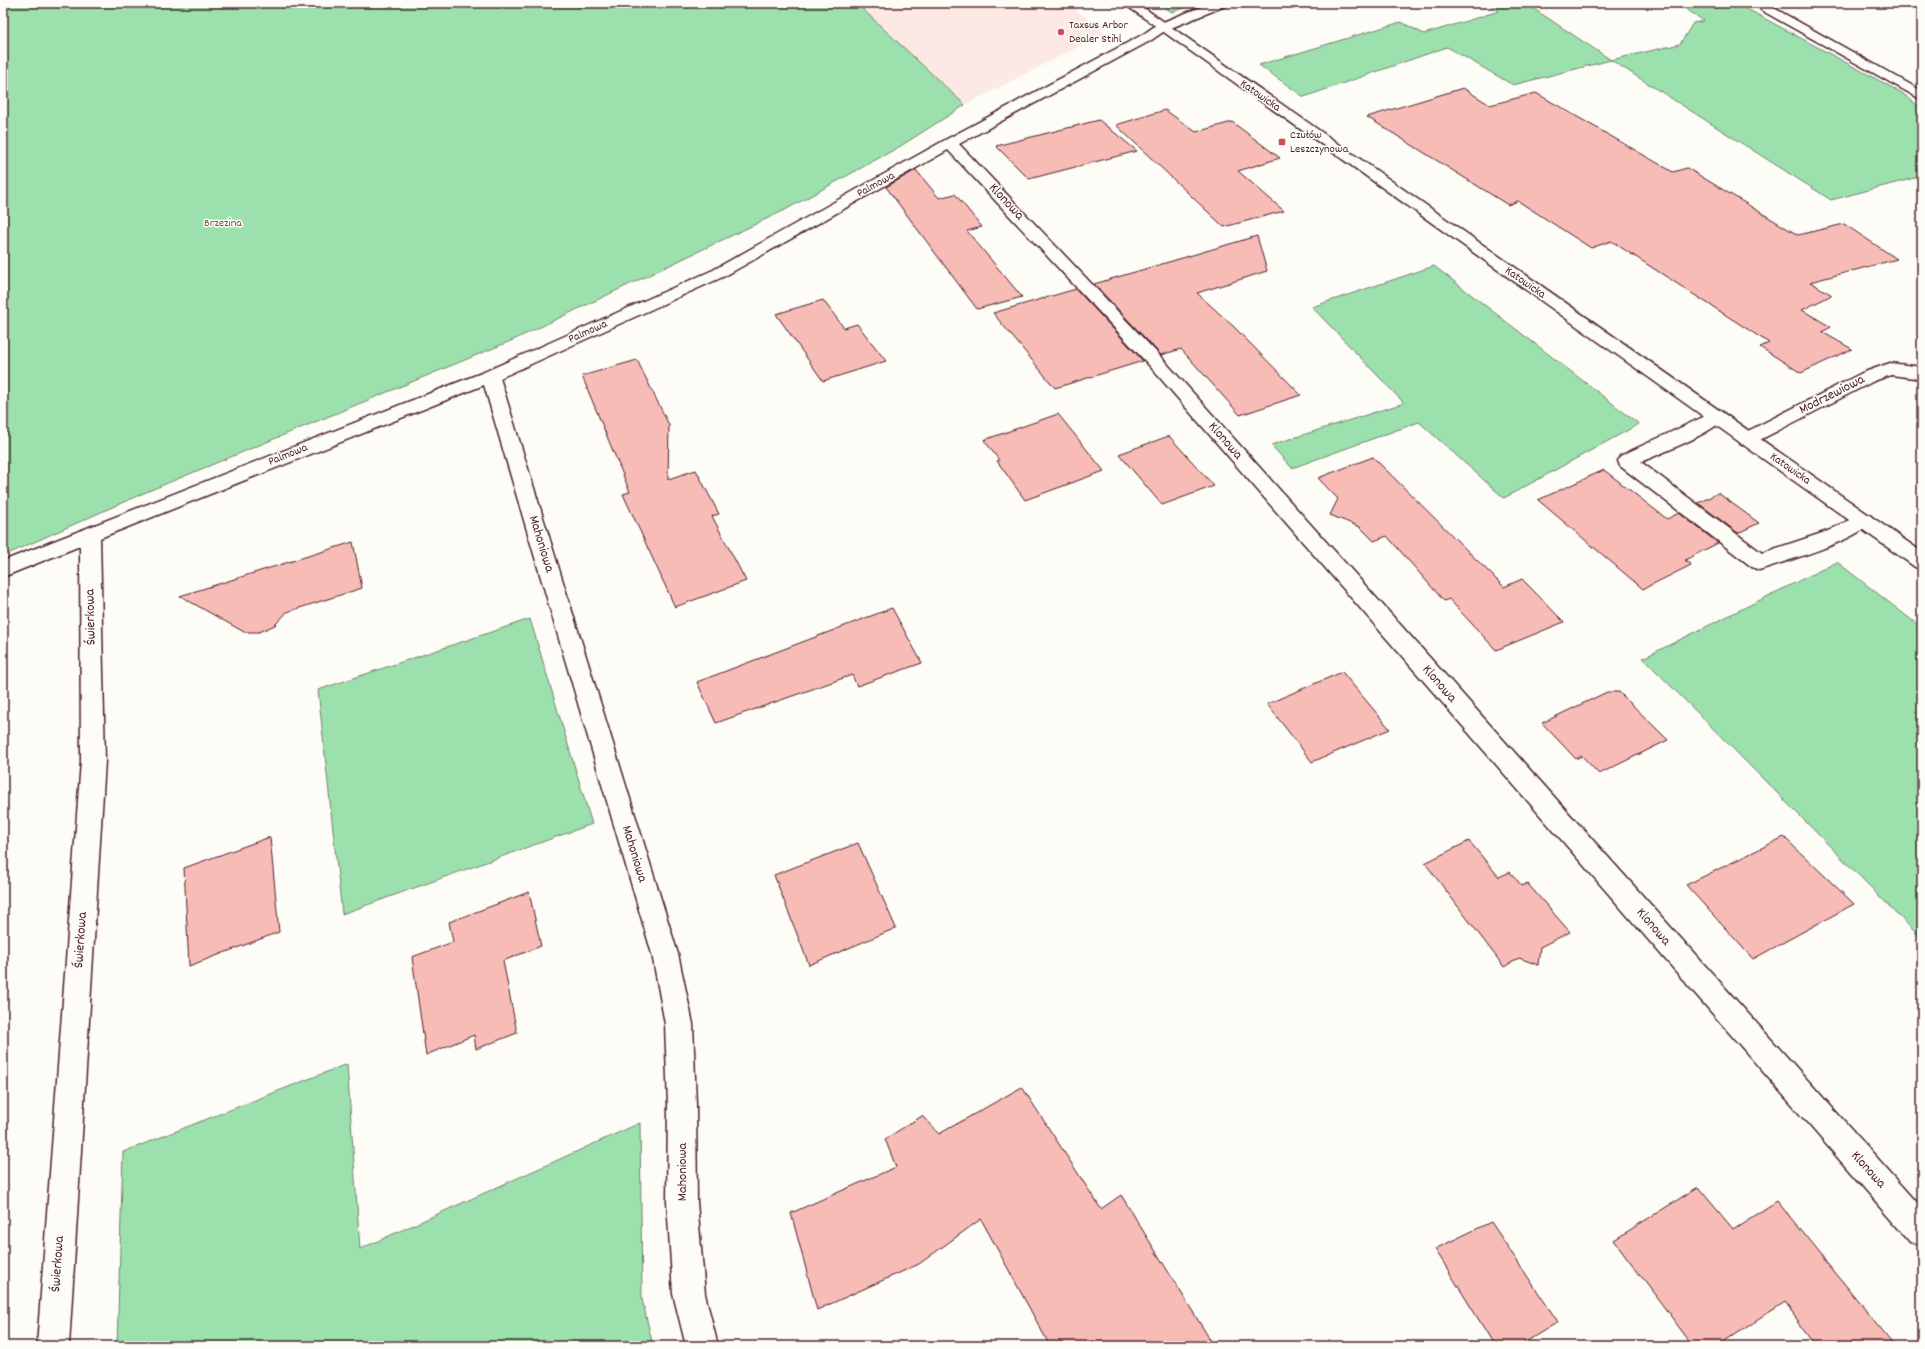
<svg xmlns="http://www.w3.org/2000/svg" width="1925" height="1349" viewBox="0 0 1925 1349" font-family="Dekko,sans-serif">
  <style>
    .built { fill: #fce9e4 }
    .green { fill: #9ce1ad; stroke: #73806c }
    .building { fill: #f8bcb7; stroke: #4a1f2b }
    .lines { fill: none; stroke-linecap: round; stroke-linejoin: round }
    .lane-casing { stroke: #4a1f2b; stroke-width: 3 }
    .street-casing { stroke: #4a1f2b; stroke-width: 3 }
    .secondary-casing { stroke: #4a1f2b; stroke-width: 3 }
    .lane { fill: #fdfcf7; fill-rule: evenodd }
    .street { fill: #fdfcf7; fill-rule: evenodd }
    .secondary { fill: #fdfcf7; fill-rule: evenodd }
    .poi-dot { fill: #d1495b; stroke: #fdfcf7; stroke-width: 1.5 }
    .labels { text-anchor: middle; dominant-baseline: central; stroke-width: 3; stroke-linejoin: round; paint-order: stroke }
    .far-poi-label { font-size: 12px; fill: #4a1f2b; stroke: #fdfcf7; text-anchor: start }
    .far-street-label { font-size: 12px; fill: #4a1f2b; stroke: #fdfcf7 }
    .far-park-label { font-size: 12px; fill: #635952; stroke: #fdfcf7 }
    .street-label { font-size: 14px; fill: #4a1f2b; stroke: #fdfcf7 }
  </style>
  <rect width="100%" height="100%" fill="#fdfcf7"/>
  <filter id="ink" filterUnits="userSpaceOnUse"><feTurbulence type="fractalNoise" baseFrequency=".025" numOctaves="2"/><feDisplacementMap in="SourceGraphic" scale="8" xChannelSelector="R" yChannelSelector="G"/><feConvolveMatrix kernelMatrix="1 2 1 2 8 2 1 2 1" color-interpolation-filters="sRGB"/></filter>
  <g filter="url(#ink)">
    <path class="built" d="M 856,3 L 1067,3 L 1105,33 L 965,105 Z"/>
    <path class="green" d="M 3,3 L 856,3 L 965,105 L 899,147 L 785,210 L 513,340 L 146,492 L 3,556 Z
      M 1158,3 L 1199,3 L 1172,12 Z
      M 1487,3 L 1525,3 L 1611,60 L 1680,44 L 1693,23 L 1704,21 L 1677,3 L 1736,3 L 1902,93 L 1922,109 L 1922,176 L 1831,200 L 1611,60 L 1513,85 L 1447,47 L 1304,97 L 1259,65 L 1401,22 L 1424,34 L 1499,11 Z
      M 1434,266 L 1639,424 L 1504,498 L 1419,422 L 1292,468 L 1271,445 L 1404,403 L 1312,307 Z
      M 1837,562 L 1922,628 L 1922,939 L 1643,658 Z
      M 530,619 L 592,824 L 342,914 L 318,690 Z
      M 347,1064 L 360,1249 L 640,1123 L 642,1299 L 653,1346 L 117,1346 L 123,1152 Z"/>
    <path class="building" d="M 1463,88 L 1490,105 L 1536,93 L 1673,172 L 1687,168 L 1798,235 L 1844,224 L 1897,259 L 1810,282 L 1832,295 L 1802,310 L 1831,327 L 1822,332 L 1852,349 L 1801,373 L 1760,347 L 1769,343 L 1611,241 L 1591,248 L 1518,201 L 1508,205 L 1367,117 Z
      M 1165,110 L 1196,132 L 1232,122 L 1280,158 L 1238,171 L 1284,211 L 1224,227 L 1116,125 Z
      M 1099,120 L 1137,151 L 1029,179 L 996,146 Z
      M 916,170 L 939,198 L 955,194 L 982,227 L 967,231 L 1022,297 L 977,309 L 886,187 Z
      M 1257,236 L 1267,271 L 1197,293 L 1234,327 L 1301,395 L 1240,415 L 1181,349 L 1161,355 L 1094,284 Z
      M 1076,289 L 1143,361 L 1055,388 L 993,313 Z
      M 823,300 L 844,328 L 857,324 L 886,361 L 823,381 L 776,314 Z
      M 637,360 L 669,425 L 668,479 L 696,470 L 719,514 L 712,516 L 746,581 L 675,607 L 623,494 L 630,492 L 582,376 Z
      M 1058,414 L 1104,471 L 1025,500 L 997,461 L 999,460 L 984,440 Z
      M 1169,436 L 1214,486 L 1162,505 L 1119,454 Z
      M 1373,457 L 1504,587 L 1522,579 L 1564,622 L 1496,650 L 1449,599 L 1444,601 L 1387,536 L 1374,541 L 1360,527 L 1330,515 L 1338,499 L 1318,478 Z
      M 1604,470 L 1667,519 L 1679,513 L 1718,543 L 1685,560 L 1691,565 L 1643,589 L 1538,500 Z
      M 1718,493 L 1759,523 L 1738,533 L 1698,503 Z
      M 353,542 L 362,588 L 287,612 L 275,625 L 259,632 L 244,632 L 180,596 Z
      M 892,608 L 922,663 L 857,686 L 852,675 L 716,723 L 697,682 Z
      M 1342,672 L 1390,729 L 1312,762 L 1267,704 Z
      M 1607,692 L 1619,692 L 1668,740 L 1599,774 L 1582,756 L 1576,759 L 1542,723 Z
      M 270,837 L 279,932 L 189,966 L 184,868 Z
      M 1784,837 L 1854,904 L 1753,959 L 1686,885 Z
      M 1469,841 L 1499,877 L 1510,872 L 1522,886 L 1527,883 L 1570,932 L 1540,947 L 1538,965 L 1519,958 L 1504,967 L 1425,863 Z
      M 858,843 L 896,928 L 809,965 L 774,875 Z
      M 529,892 L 541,946 L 503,961 L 517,1033 L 476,1049 L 474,1035 L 426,1055 L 412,957 L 453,942 L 449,922 Z
      M 1022,1087 L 1101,1209 L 1121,1195 L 1214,1346 L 1050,1346 L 981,1219 L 919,1264 L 817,1310 L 791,1213 L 896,1167 L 885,1139 L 922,1116 L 939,1134 Z
      M 1698,1187 L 1733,1229 L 1777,1201 L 1895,1346 L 1818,1346 L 1784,1303 L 1718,1346 L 1693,1346 L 1614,1240 Z
      M 1491,1222 L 1558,1322 L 1519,1346 L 1495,1346 L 1435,1249 Z"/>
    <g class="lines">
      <defs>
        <path id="lane" d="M 1765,3 L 1922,91 L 1922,100 L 1761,10 L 1759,7 L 1761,4 Z
          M 1716,411 L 1722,413 L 1725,417 C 1716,432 1659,454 1641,462 L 1762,553 L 1828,531 L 1863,513 L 1870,515 L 1873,520 C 1861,540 1783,562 1759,570 L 1752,567 L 1620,466 L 1618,461 L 1620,456 Z"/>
        <path id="street" d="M 1211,3 L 1227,3 L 1225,6 L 1166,30 L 1150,41 L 959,144 L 1160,356 L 1922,1208 L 1922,1246 L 1911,1242 L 1148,364 L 948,150 L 725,276 L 500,378 L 678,954 L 693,1024 L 696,1105 L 697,1202 L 705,1294 L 718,1346 L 686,1346 L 673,1294 L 667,1202 L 668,1105 L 665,1024 L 652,954 L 484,385 L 100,538 L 105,761 L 69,1346 L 37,1346 L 81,761 L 80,546 L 3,577 L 3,561 L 484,372 L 713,270 L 945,140 L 1142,35 L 1158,24 Z
          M 1890,363 L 1922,367 L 1922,379 L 1891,375 L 1874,381 L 1754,443 L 1747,445 L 1740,443 L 1738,439 L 1740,435 L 1862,373 Z"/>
        <path id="secondary" d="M 1123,3 L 1137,3 L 1922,552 L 1922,570 L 1915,567 Z"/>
      </defs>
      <use href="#lane" class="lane-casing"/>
      <use href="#street" class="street-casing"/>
      <use href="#secondary" class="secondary-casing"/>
      <use href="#lane" class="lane"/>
      <use href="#street" class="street"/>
      <use href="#secondary" class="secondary"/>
    </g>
  </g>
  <g class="poi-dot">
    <circle cx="1061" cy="32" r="4"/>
    <rect x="1278" y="138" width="8" height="8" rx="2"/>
  </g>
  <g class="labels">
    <g class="far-poi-label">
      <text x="1069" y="25">Taxsus Arbor<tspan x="1069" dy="14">Dealer Stihl</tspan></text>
      <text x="1290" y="135">Czułów<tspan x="1290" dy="14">Leszczynowa</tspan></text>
    </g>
    <g class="far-street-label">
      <text transform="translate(1260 96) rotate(35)">Katowicka</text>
      <text transform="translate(876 185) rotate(-29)">Palmowa</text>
      <text transform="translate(1525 283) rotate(35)">Katowicka</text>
      <text transform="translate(588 332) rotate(-24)">Palmowa</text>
      <text transform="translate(288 455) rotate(-22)">Palmowa</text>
      <text transform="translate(1790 469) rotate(35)">Katowicka</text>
    </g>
    <g class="far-park-label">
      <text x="223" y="223">Brzezina</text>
    </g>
    <g class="street-label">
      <text transform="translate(1006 202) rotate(47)">Klonowa</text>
      <text transform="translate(1832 395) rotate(-27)">Modrzewiowa</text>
      <text transform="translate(1225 441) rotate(49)">Klonowa</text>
      <text transform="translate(541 544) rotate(73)">Mahoniowa</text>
      <text transform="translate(91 617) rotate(-91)">Świerkowa</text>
      <text transform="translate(1439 684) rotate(49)">Klonowa</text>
      <text transform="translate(634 854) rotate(73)">Mahoniowa</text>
      <text transform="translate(1653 927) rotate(49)">Klonowa</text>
      <text transform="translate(81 940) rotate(-86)">Świerkowa</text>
      <text transform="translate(1868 1170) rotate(48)">Klonowa</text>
      <text transform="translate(683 1172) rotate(-90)">Mahoniowa</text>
      <text transform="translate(58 1264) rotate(-86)">Świerkowa</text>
    </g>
  </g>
  <rect width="1925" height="1349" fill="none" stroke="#fdfcf7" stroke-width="16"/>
  <rect x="8" y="8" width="1909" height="1333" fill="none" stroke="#4a1f2b" stroke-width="1.5" filter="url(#ink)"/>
</svg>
